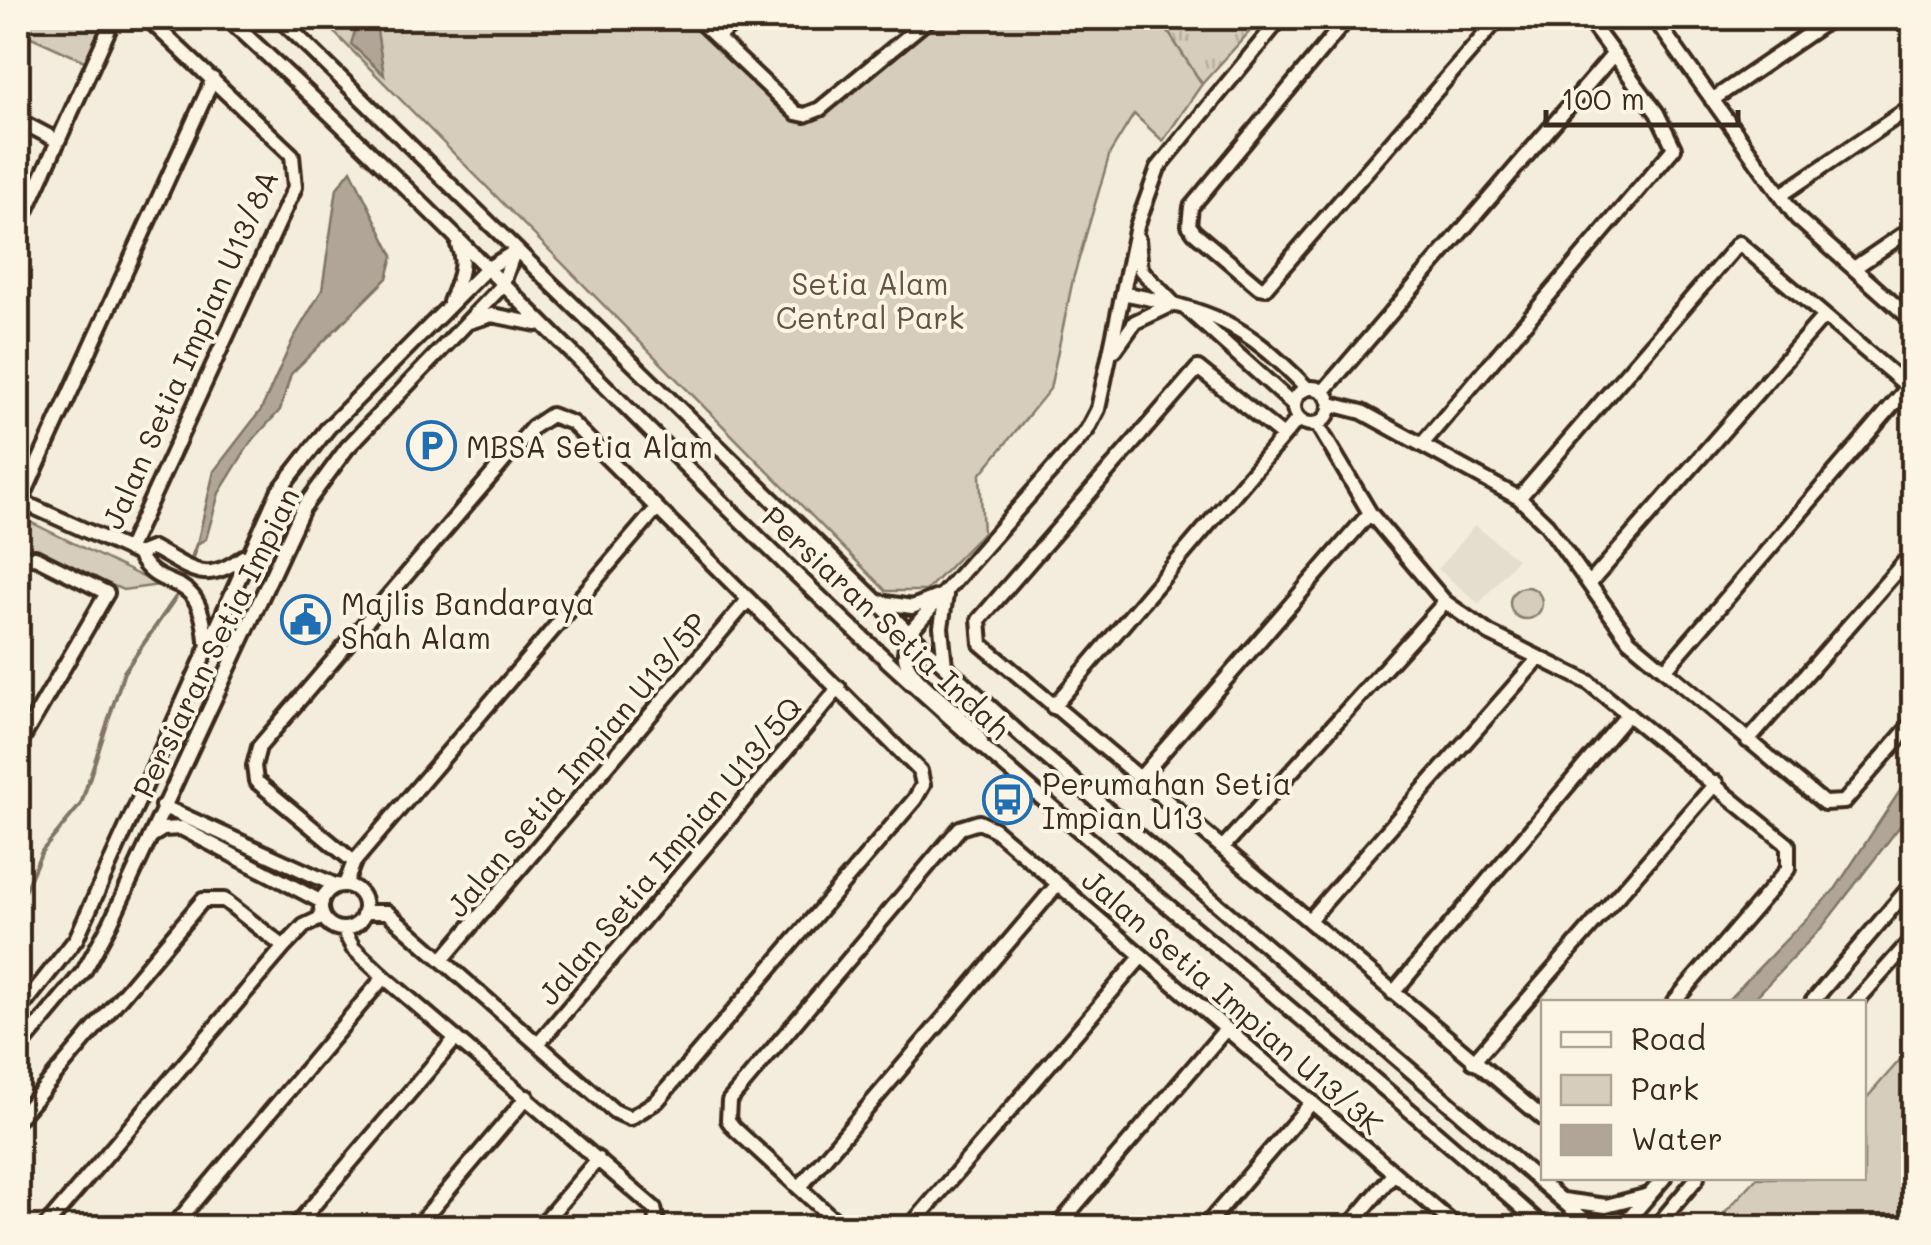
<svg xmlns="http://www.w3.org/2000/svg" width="1931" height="1245" viewBox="0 0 1931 1245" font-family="Mali,sans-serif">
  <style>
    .built { fill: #e5ddce }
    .grass { fill: url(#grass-tufts); stroke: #887c6e; stroke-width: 2.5 }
    .park { fill: #d6cdbd; stroke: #887c6e; stroke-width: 2.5 }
    .water { fill: #b0a596; stroke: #817466; stroke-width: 2.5 }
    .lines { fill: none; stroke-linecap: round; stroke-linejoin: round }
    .stream { stroke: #817466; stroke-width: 4 }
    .minor-casing { stroke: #3b2a1e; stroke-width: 20 }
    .minor { stroke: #fcf5e5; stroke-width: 12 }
    .labels { text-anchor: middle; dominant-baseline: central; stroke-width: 8; stroke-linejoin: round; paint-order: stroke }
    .park-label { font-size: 30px; fill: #625346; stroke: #fcf5e5 }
    .street-label { font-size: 30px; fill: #3b2a1e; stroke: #fcf5e5 }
    .poi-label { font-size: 30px; fill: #3b2a1e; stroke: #fcf5e5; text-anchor: start }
  </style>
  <defs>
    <pattern id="grass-tufts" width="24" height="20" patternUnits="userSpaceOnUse" patternTransform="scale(2.5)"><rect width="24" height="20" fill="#d6cdbd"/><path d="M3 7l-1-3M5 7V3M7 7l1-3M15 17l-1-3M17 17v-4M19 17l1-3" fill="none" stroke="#b9b0a2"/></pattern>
  </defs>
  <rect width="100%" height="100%" fill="#f4eddd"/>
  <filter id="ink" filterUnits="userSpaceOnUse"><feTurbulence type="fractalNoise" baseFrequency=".01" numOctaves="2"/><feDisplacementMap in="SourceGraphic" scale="20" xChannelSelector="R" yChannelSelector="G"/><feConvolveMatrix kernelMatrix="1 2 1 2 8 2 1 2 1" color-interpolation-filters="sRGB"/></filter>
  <g filter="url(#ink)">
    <path class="built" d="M 1475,525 L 1517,559 L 1479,604 L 1438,569 Z"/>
    <path class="grass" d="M 1159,18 L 1262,18 L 1202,84 Z"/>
    <path class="park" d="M 18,18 L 114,18 L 93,65 L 27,35 L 18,54 Z
      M 320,18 L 359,18 L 359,29 L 383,74 L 375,18 L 693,18 L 808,118 L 933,18 L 1159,18 L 1202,84 L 1163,141 L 1134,114 L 1110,153 L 1073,279 L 1050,389 L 980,475 L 983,533 L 926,591 L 886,591 Z
      M 18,516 L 159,585 L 123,590 L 18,545 Z
      M1510 603a16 16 0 1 1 32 0a16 16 0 1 1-32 0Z
      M 1913,1045 L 1913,1227 L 1711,1227 L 1757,1178 L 1864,1178 L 1864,1101 Z"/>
    <path class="water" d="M 359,18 L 375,18 L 384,75 L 351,44 Z
      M 351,170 L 393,256 L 387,278 L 291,374 L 280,410 L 250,443 L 219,493 L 206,539 L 197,544 L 214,471 L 261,410 L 293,339 L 322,290 L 337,188 Z
      M 1913,771 L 1913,809 L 1823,926 L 1751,1002 L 1726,1002 L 1836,888 Z"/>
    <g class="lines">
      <path class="stream" d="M 190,563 L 197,544
        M 18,906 L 42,851 L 81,804 L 124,672 L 180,591"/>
      <defs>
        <path id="minor" d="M 227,18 C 455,226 664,454 891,664 C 1103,859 1330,1036 1545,1228
          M 279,18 L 909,633 L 1024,738 L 1594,1228
          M 696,18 L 796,113 L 805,115 L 820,109 L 930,18
          M 1348,18 L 1191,207 L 1189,225 L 1194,232 L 1259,287 L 1265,288 L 1499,18
          M 1654,18 L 1797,218 L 1914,322
          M 717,37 L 740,18
          M 1712,100 L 1832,18
          M 18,120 L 58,141
          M 1781,195 L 1914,105
          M 18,229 L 114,18
          M 1138,239 L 1141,270 L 1171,301
          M 1854,268 L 1914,227
          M 1123,293 C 1215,312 1240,320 1307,388
          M 450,302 C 457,283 467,265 458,245
          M 1187,309 L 1294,405
          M 469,322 L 492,315 L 537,324
          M 1115,350 L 1135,322 L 1171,305
          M1294 406a18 18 0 1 1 36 0a18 18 0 1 1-36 0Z
          M 1323,392 L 1612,56
          M 1331,404 L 1362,412 L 1519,498 L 1547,525 L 1629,640 L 1824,803 L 1844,802 L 1914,721
          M 1317,424 L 1370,513 L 1445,602 L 1489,633 L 1588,682 L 1788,845 L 1788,869 L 1674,1002
          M 1283,436 L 1198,368 L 979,620 L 981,644 L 1544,1119
          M 1423,443 L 1674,148 L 1657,113 L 1587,18
          M 1519,498 L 1739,243 L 1914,392
          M 18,500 L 138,554 C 161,599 199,563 206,640
          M 21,501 L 213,79
          M 128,550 L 295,187 L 292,155 L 147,18
          M 138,554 L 153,548 C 191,568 204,586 243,557
          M 18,558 L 35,557 L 107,593 L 18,746
          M 1590,583 L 1824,316
          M 878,602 L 912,607 L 940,596
          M 945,666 L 941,627 L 946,595
          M 1665,670 L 1908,387
          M 1053,707 L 1298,419
          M 1748,741 L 1914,551
          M 981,742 C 967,712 910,685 905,657 C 904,650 908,640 909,633 L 1087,430 L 1098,409 L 1137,226 L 1158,168 L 1281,18
          M 1140,778 L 1370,513
          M 162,806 L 337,886
          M 150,837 L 163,829 L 181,828 L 322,902
          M 1224,846 L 1445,602
          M 354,862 L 256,781 L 254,766 L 259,747 L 533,427 L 551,415 L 572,423 L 920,771 L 923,785 L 915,799 L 657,1101 L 630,1118 L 614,1111 L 387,912 L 364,912
          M 345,885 L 354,862 L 371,842 L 657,508
          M321 907a22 22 0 1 1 44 0a22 22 0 1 1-44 0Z
          M 1309,920 L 1538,659
          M 343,929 L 353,948 L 384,977 L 654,1208 L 658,1228
          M 442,960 L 748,600
          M 1393,993 L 1628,714
          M 1812,1002 L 1914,882
          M 1856,1002 L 1914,937
          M 18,1012 L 76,939 L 278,492 L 328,428 L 485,270 L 514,252
          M 538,1044 L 839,688
          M 18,1050 L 84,971 L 110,924 L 303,508 L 347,448 L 502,286 L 514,252
          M 1473,1062 L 1716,783
          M 18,1119 L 203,900 L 224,900 L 284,947
          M 799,1188 L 1058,884
          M 1563,1200 L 1606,1206 L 1649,1195
          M 44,1228 L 284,947 L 304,926 L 323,917
          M 172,1228 L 384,977
          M 294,1228 L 456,1038
          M 416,1228 L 527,1097
          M 539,1228 L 598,1159
          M 843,1228 L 734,1128 L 728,1120 L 729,1101 L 960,828 L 979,822 L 994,829 L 1458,1228
          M 909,1228 L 1142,956
          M 1056,1228 L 1226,1029
          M 1204,1228 L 1312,1102
          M 1348,1228 L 1394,1173
          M 1621,1228 L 1664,1178
          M 1655,1228 L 1697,1178"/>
      </defs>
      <use href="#minor" class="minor-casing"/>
      <use href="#minor" class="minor"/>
    </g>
  </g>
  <defs>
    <symbol id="parking-ring" viewBox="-11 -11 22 22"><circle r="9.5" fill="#fcf5e5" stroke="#1f6fb2" stroke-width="1.5"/><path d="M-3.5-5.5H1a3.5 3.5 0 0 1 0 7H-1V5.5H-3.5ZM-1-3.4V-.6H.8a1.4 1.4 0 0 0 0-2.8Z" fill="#1f6fb2"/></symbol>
    <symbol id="civic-ring" viewBox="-11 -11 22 22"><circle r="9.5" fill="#fcf5e5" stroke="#1f6fb2" stroke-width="1.5"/><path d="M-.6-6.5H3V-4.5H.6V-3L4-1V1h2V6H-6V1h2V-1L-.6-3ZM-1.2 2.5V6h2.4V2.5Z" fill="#1f6fb2"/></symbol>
    <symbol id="bus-ring" viewBox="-11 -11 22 22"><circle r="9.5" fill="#fcf5e5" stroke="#1f6fb2" stroke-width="1.5"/><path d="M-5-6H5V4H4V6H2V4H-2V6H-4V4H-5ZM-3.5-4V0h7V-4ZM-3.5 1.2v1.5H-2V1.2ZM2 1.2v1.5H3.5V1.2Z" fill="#1f6fb2"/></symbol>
  </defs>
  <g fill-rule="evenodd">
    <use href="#parking-ring" x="404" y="418" width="55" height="55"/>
    <use href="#civic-ring" x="278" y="592" width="55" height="55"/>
    <use href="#bus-ring" x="980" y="772" width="55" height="55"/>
  </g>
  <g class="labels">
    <g class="park-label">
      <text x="870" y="283">Setia Alam<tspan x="870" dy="34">Central Park</tspan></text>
    </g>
    <g class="street-label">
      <text transform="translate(189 349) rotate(-66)">Jalan Setia Impian U13/8A</text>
      <text transform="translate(887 622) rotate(43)">Persiaran Setia Indah</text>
      <text transform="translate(215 642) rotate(-64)">Persiaran Setia Impian</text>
      <text transform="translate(576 764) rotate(-50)">Jalan Setia Impian U13/5P</text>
      <text transform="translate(669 850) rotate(-50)">Jalan Setia Impian U13/5Q</text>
      <text transform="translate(1233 1001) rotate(41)">Jalan Setia Impian U13/3K</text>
    </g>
    <g class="poi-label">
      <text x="466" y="446">MBSA Setia Alam</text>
      <text x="341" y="603">Majlis Bandaraya<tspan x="341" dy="34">Shah Alam</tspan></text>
      <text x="1042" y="783">Perumahan Setia<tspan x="1042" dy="34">Impian U13</tspan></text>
    </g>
  </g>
  <rect width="1931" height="1245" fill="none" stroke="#fcf5e5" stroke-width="60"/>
  <rect x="30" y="30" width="1871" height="1185" fill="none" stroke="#3b2a1e" stroke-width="4" filter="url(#ink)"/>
  <rect x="1541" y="1000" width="325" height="180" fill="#fcf5e5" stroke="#afa495" stroke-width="2.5"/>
  <rect x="1561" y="1032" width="50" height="15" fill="#fcf5e5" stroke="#afa495" stroke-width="2.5"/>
  <text x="1631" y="1050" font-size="30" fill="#3b2a1e">Road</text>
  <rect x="1561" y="1075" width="50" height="30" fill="#d6cdbd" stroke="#afa495" stroke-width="2.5"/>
  <text x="1631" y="1100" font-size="30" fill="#3b2a1e">Park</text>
  <rect x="1561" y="1125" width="50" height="30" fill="#b0a596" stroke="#afa495" stroke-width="2.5"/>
  <text x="1631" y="1150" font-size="30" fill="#3b2a1e">Water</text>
  <path d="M1546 110v15h192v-15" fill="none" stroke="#3b2a1e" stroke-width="5"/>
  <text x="1561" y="110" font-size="30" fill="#3b2a1e" stroke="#fcf5e5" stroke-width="8" paint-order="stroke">100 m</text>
</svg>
